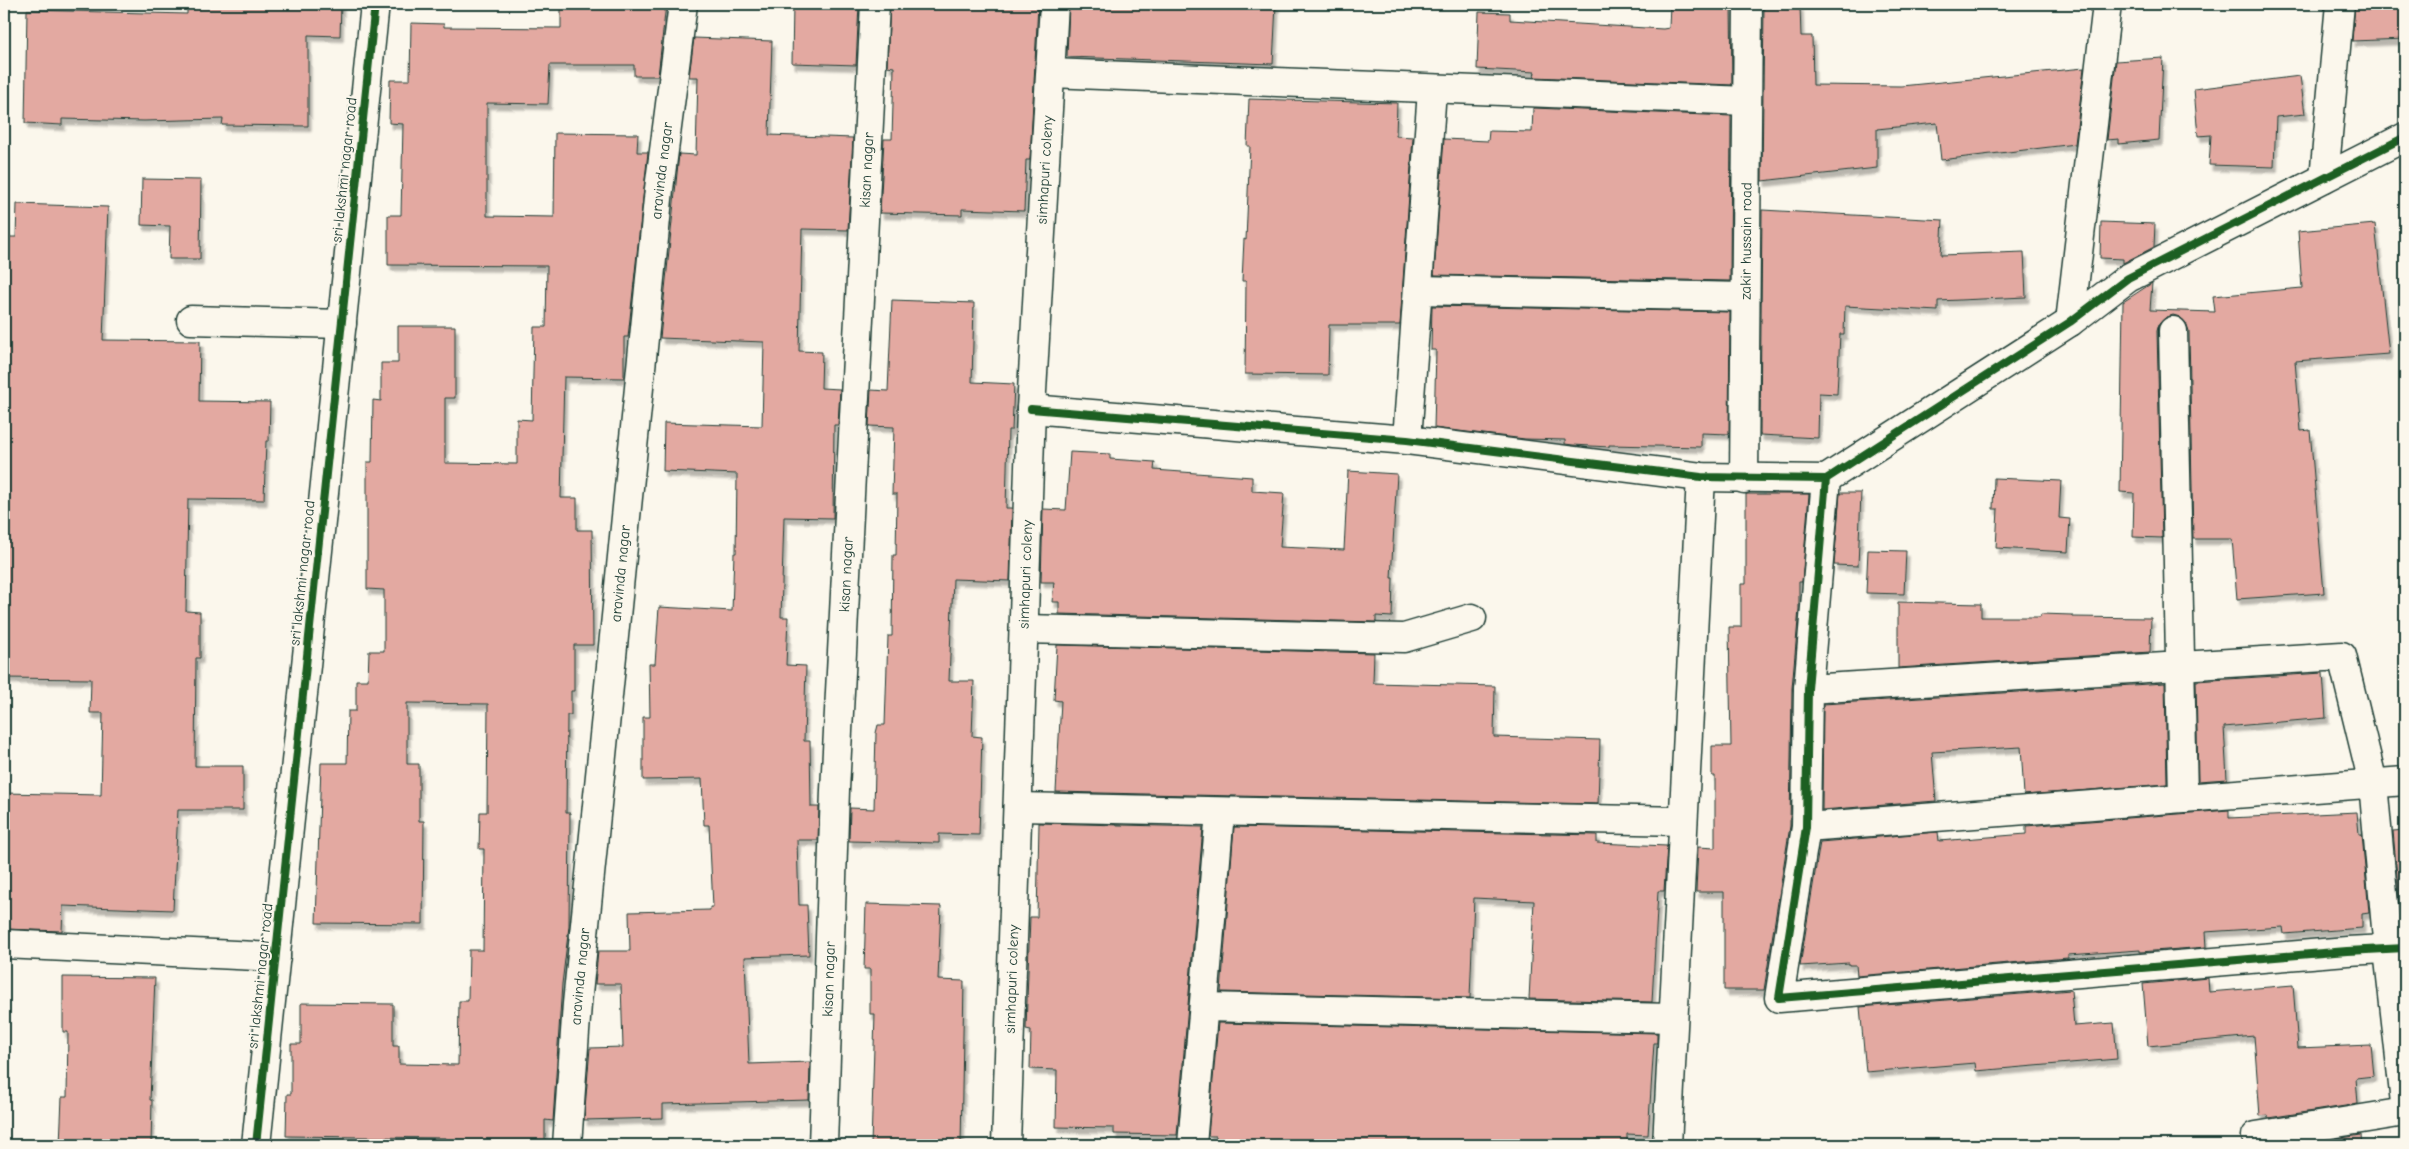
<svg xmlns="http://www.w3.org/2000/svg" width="2409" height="1149" viewBox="0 0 2409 1149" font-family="'Comic Neue',sans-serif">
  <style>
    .building { fill: #e3a9a1; stroke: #1f3d34; filter: url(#shadow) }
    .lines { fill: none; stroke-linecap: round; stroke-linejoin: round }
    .minor-casing { stroke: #1f3d34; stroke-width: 31 }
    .minor { stroke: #fbf7ec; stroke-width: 28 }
    .cycleway-casing { stroke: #fbf7ec; stroke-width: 11 }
    .cycleway { stroke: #1b5e20; stroke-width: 8 }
    .labels { text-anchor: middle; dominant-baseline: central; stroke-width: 4; stroke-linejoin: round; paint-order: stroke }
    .street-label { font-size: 15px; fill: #1f3d34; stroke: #fbf7ec }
  </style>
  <defs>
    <filter id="shadow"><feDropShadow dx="3" dy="5.5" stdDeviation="1" flood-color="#0004"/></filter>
  </defs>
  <rect width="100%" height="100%" fill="#fbf7ec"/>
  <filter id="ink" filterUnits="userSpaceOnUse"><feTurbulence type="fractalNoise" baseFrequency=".02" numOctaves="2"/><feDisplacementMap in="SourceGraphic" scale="10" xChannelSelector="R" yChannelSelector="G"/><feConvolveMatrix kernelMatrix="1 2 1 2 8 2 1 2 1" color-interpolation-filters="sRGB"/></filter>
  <g filter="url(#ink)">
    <path class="building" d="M 187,4 L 341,4 L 340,36 L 308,35 L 308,126 L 222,125 L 223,119 L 144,121 L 62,119 L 62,125 L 25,123 L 27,10 L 187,14 Z
      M 561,4 L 666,4 L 658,76 L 634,76 L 634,65 L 550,65 L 548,104 L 487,103 L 487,216 L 554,217 L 555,133 L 638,134 L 637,152 L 648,152 L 628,337 L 624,337 L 624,378 L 564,377 L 561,498 L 577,498 L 577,530 L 592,530 L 593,645 L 574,645 L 574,691 L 571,691 L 571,715 L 567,715 L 566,813 L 570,813 L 569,926 L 562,984 L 553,1121 L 545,1120 L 545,1145 L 446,1145 L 446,1138 L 286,1136 L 287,1094 L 291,1094 L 291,1044 L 301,1044 L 301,1003 L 393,1004 L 393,1046 L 399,1046 L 399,1064 L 458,1065 L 459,1001 L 468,1001 L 469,950 L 483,950 L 484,849 L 479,849 L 480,812 L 487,812 L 488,704 L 407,703 L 407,764 L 419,764 L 419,821 L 424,821 L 423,924 L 316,923 L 321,763 L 347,763 L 348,711 L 356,711 L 356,680 L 368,680 L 369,651 L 384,651 L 384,590 L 367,589 L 367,462 L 372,462 L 373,400 L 381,401 L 381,363 L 398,363 L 398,326 L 455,326 L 455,398 L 445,398 L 445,463 L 517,464 L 517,419 L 532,420 L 534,327 L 546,327 L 547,266 L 388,265 L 388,215 L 401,215 L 403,124 L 389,123 L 390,80 L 410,80 L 411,23 L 444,24 L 444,27 L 561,28 Z
      M 793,4 L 859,4 L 856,65 L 792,63 Z
      M 890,4 L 1038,4 L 1030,160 L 1026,160 L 1024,211 L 962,209 L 962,215 L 880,213 L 884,139 L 892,139 L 894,67 L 887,66 Z
      M 1069,4 L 1276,4 L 1273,64 L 1067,57 Z
      M 1670,4 L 1731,4 L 1732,85 L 1534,77 L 1535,72 L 1477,69 L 1479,12 L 1510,13 L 1510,20 L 1663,29 L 1669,28 Z
      M 2355,4 L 2405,4 L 2405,39 L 2352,41 Z
      M 1764,6 L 1800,6 L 1801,36 L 1812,36 L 1813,85 L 1901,86 L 2084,68 L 2075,144 L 1941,160 L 1937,123 L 1877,129 L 1877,168 L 1762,181 Z
      M 694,38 L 772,41 L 769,135 L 853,138 L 848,230 L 802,229 L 799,351 L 822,352 L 821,388 L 840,389 L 838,425 L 834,425 L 833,518 L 784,517 L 781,617 L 788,617 L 786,665 L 806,666 L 804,741 L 810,741 L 811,807 L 819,807 L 818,840 L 797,840 L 799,905 L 807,905 L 809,955 L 745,957 L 749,1064 L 810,1062 L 809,1100 L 663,1104 L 663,1118 L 584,1120 L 590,1048 L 623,1047 L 621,984 L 595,984 L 598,951 L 630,951 L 629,912 L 710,910 L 710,907 L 713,907 L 709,825 L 704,825 L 702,779 L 643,780 L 643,717 L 650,717 L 649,664 L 655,664 L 659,607 L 732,611 L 734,553 L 736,553 L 737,474 L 663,471 L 664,423 L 762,426 L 764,342 L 660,338 L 679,154 L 696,155 L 698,77 L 689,77 Z
      M 2163,58 L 2159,140 L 2119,144 L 2119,139 L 2107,140 L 2116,61 Z
      M 2300,76 L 2305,114 L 2276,117 L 2274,167 L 2209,165 L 2211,135 L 2198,136 L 2194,89 Z
      M 1249,99 L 1397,103 L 1396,136 L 1413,137 L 1400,325 L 1329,325 L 1328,375 L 1245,374 L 1246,281 L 1242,281 L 1244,239 L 1246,240 L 1250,146 L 1247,146 Z
      M 1533,108 L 1731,116 L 1730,281 L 1434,275 L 1444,139 L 1488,141 L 1489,131 L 1532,132 Z
      M 142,179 L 201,180 L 200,259 L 169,259 L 170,226 L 141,225 Z
      M 17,204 L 108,207 L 103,340 L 200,341 L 199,401 L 270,402 L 269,441 L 266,441 L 264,500 L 188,499 L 186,611 L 200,612 L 200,658 L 196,658 L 195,766 L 243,766 L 243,810 L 178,810 L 173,910 L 63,906 L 62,931 L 4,929 L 4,793 L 101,795 L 103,713 L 90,713 L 91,679 L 4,678 L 4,374 L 8,237 L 16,237 Z
      M 1762,210 L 1943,220 L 1941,255 L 2024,252 L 2026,297 L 1938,301 L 1938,311 L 1845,306 L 1844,334 L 1840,334 L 1837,394 L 1819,393 L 1818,438 L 1760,435 Z
      M 2101,222 L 2155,224 L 2154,247 L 2123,263 L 2123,259 L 2100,258 Z
      M 2375,224 L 2389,354 L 2295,361 L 2301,431 L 2310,430 L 2324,593 L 2237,599 L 2232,539 L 2193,539 L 2189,331 L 2186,323 L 2180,317 L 2173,315 L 2165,318 L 2159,324 L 2157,331 L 2162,538 L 2133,537 L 2134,493 L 2120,492 L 2123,302 L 2152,283 L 2150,310 L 2215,312 L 2213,296 L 2302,288 L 2298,231 Z
      M 892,300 L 974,303 L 972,382 L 1014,384 L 1012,430 L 1008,430 L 1006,508 L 1012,508 L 1010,581 L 953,579 L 949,681 L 974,681 L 972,736 L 982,737 L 979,835 L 939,834 L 939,843 L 849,841 L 850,808 L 874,809 L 876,733 L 878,725 L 885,725 L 888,636 L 892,636 L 893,555 L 896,555 L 897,494 L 892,494 L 894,427 L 869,426 L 871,390 L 888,391 Z
      M 1432,306 L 1730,312 L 1729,434 L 1701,433 L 1701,447 L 1609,445 L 1609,447 L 1573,445 L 1565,444 L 1565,440 L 1525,439 L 1434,428 L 1436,350 L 1431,350 Z
      M 1070,452 L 1110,454 L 1110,459 L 1155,462 L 1154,470 L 1252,477 L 1252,491 L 1284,493 L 1280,547 L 1344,550 L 1348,471 L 1397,474 L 1391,578 L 1393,578 L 1392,617 L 1376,616 L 1376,622 L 1059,614 L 1059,602 L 1052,602 L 1054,582 L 1041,582 L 1043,509 L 1066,510 Z
      M 1994,478 L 2061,481 L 2059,518 L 2070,519 L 2068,552 L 1996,548 L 1998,509 L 1993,509 Z
      M 1840,493 L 1861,493 L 1858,566 L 1834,565 Z
      M 1746,494 L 1809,494 L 1802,582 L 1799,582 L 1799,609 L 1792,688 L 1790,826 L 1764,990 L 1724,990 L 1724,892 L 1696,892 L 1698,847 L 1715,848 L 1715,776 L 1712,776 L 1712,746 L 1731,746 L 1729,627 L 1741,627 L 1741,584 L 1746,584 Z
      M 1868,550 L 1906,551 L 1904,594 L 1866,593 Z
      M 1898,602 L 1981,604 L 1981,617 L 2040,617 L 2041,614 L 2072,615 L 2072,617 L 2151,618 L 2150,652 L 1898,668 Z
      M 1057,645 L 1374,653 L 1373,683 L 1495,686 L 1494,737 L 1600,740 L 1598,804 L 1056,792 L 1061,701 L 1054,700 Z
      M 2323,673 L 2326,718 L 2224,727 L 2227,779 L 2198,781 L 2196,681 Z
      M 2165,683 L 2167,784 L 2024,795 L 2021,747 L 1932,752 L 1936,801 L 1822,810 L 1823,704 Z
      M 2229,810 L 2229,818 L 2357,812 L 2359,834 L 2362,834 L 2369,913 L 2362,914 L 2362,928 L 2284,934 L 2283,927 L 2205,932 L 2206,947 L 2140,952 L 2140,950 L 2068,955 L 2068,958 L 1857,976 L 1856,965 L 1849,965 L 1849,963 L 1800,966 L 1820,842 L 1938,832 L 1939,841 L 2026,834 L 2026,826 Z
      M 1039,823 L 1203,827 L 1177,1135 L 1114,1134 L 1114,1128 L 1056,1127 L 1057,1070 L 1030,1069 L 1031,1030 L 1026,1029 L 1030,917 L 1037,917 Z
      M 1234,827 L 1597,835 L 1597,843 L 1667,846 L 1664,891 L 1658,891 L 1652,1002 L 1529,999 L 1534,901 L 1474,898 L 1470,998 L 1221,992 Z
      M 2405,830 L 2405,910 L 2400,910 L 2393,831 Z
      M 866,904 L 941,906 L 938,980 L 964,981 L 961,1145 L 871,1145 L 875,1014 L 870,1014 L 870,969 L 864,969 Z
      M 63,977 L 155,978 L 150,1100 L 152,1100 L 151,1145 L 60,1145 L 62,1097 L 67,1097 L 68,1032 L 63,1032 Z
      M 2208,978 L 2209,992 L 2293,985 L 2298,1048 L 2371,1045 L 2374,1076 L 2356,1078 L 2358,1104 L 2268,1118 L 2267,1115 L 2260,1116 L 2254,1036 L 2148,1046 L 2143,984 Z
      M 2071,990 L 2074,1026 L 2114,1023 L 2117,1059 L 1976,1071 L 1975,1063 L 1866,1072 L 1860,1007 Z
      M 1218,1023 L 1657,1033 L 1657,1043 L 1654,1043 L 1648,1135 L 1627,1134 L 1627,1145 L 1216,1145 L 1216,1136 L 1208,1136 Z
      M 2361,1135 L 2362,1145 L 2297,1145 Z"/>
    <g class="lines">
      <defs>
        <g id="minor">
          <path d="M 1051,73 L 1747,101"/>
          <path d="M 2324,178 L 2340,4"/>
          <path d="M 1418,290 L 1745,297"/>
          <path d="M 191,320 L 342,324"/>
          <path d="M 2070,322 L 2107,4"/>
          <path d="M 2173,331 L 2183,798"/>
          <path d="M 1031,409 L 1407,440 L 1701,477 L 1826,479 L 2070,322 L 2128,278 L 2405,137"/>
          <path d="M 1407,440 L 1432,90"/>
          <path id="s1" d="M 1744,479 L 1748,4"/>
          <path d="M 1826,479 L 1808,689 L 1806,827 L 1779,998 L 2347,951 L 2405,948"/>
          <path d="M 1024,629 L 1404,638 L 1472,618"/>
          <path d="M 1808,689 L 2342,656 L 2373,783 L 2388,950 L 2405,1103"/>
          <path d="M 1018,807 L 1683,821"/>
          <path d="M 1806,827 L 2405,781"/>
          <path d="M 4,944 L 276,957"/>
          <path d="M 1204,1007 L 1672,1018"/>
          <path d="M 2256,1136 L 2405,1112"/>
          <path d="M 256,1145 L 375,4"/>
          <path id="s2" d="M 567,1145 L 577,1004 L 659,189 L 683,4"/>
          <path id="s3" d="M 823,1145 L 835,790 L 875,4"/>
          <path id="s4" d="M 1006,1145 L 1031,409 L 1054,4"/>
          <path d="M 1192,1145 L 1220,812"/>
          <path d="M 1667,1145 L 1701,477"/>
        </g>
      </defs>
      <use href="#minor" class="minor-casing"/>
      <use href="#minor" class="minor"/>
      <defs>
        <path id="cycleway" d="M 1031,409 L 1407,440 L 1701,477 L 1826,479 L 2070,322 L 2128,278 L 2405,137
          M 1826,479 L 1808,689 L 1806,827 L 1779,998 L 2347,951 L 2405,948
          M 256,1145 L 375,4"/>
      </defs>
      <use href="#cycleway" class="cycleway-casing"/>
      <use href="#cycleway" class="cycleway"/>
    </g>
  </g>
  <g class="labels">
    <g class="street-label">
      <text transform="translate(344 170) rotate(-84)">sri lakshmi nagar road</text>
      <text stroke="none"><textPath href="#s3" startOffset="976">kisan nagar</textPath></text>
      <text stroke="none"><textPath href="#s4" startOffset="976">simhapuri coleny</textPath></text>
      <text stroke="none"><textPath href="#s2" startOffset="979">aravinda nagar</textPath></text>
      <text stroke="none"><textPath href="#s1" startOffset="238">zakir hussain road</textPath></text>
      <text transform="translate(302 573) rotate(-84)">sri lakshmi nagar road</text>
      <text stroke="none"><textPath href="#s2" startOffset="574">aravinda nagar</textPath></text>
      <text stroke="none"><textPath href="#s3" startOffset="571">kisan nagar</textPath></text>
      <text stroke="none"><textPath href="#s4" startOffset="571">simhapuri coleny</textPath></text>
      <text transform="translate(260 976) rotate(-84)">sri lakshmi nagar road</text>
      <text stroke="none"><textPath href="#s2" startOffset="169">aravinda nagar</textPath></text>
      <text stroke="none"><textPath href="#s3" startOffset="166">kisan nagar</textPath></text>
      <text stroke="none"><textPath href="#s4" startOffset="166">simhapuri coleny</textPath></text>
    </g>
  </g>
  <rect width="2409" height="1149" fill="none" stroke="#fbf7ec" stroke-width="20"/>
  <rect x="10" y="10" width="2389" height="1129" fill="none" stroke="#1f3d34" stroke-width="2" filter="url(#ink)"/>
</svg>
